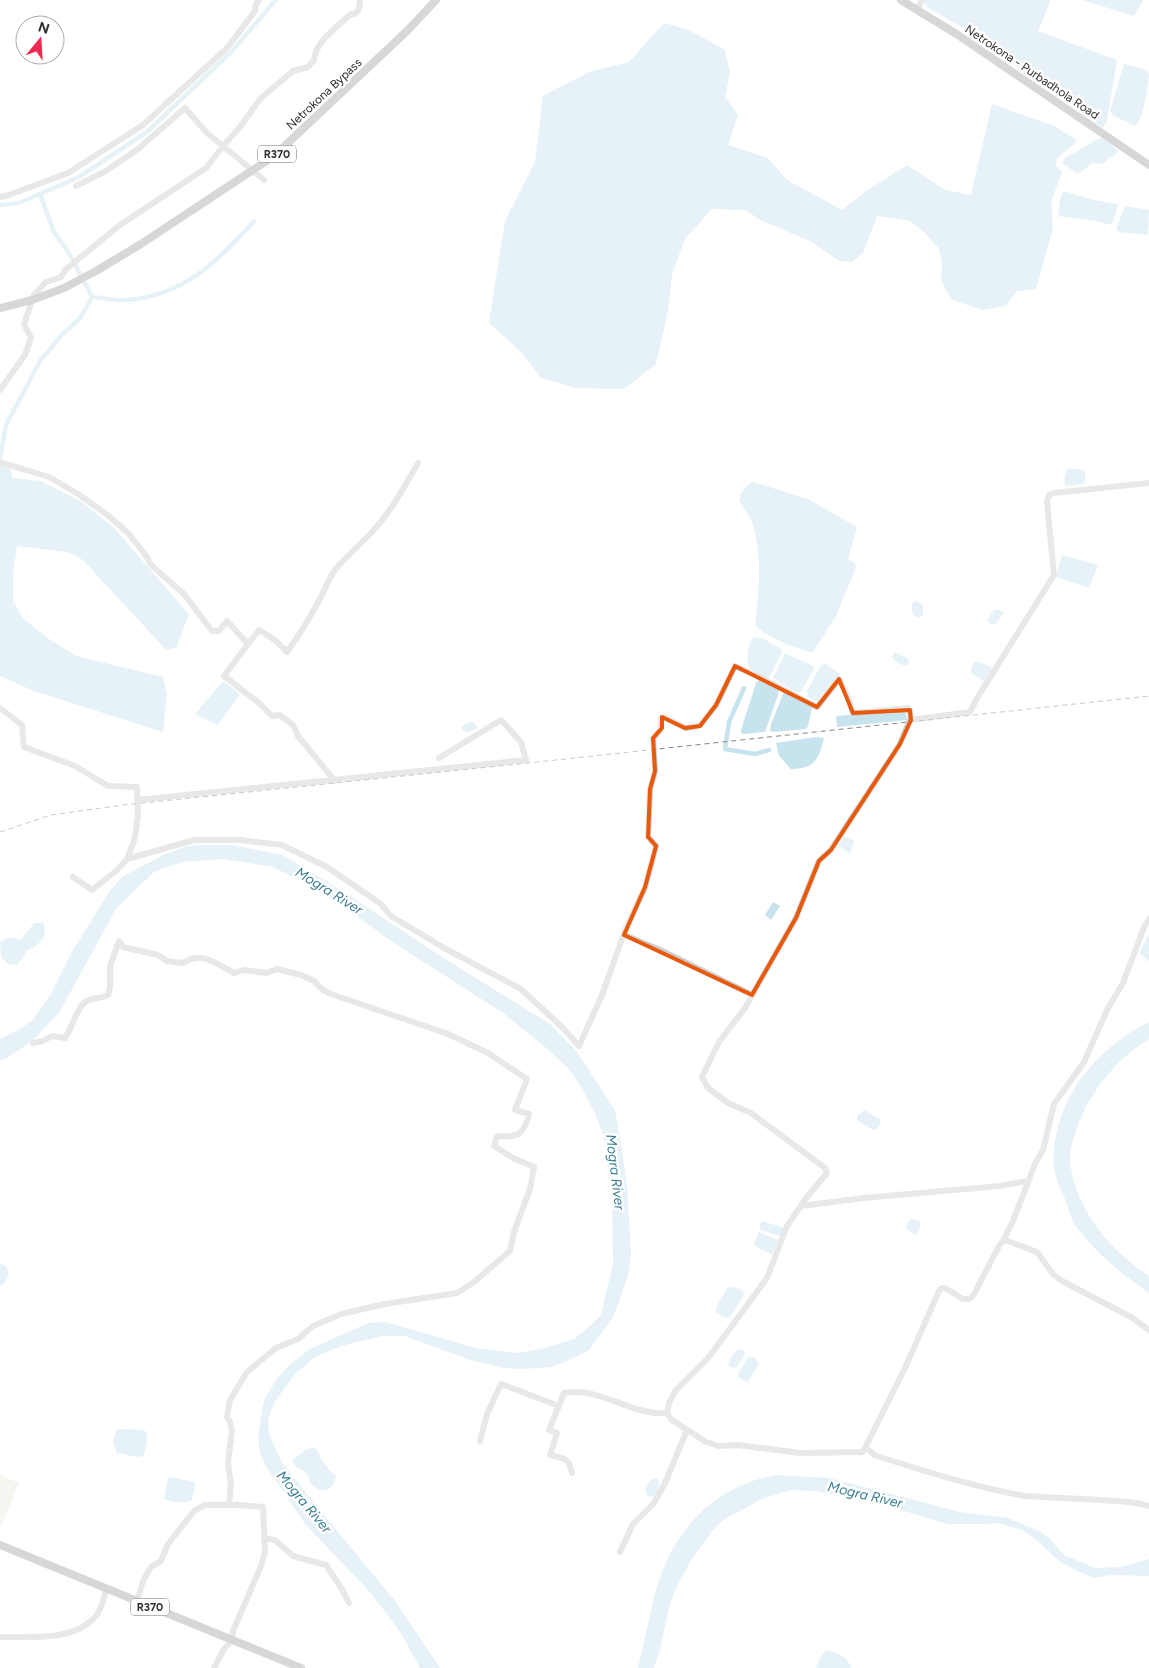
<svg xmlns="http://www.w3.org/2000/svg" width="1149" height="1668" viewBox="0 0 1149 1668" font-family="Figtree,sans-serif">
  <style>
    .green { fill: #e7eddc }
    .water { fill: #c7e3ed }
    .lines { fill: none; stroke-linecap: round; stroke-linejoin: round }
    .canal { stroke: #c7e3ed; stroke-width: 4.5 }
    .minor { stroke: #ccc; stroke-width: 6 }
    .major { stroke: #a7a7a7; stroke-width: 8 }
    .rail { stroke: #848484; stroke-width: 1; stroke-dasharray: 5 4; stroke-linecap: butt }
    .marked { fill: none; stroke: #e8590c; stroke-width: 4; stroke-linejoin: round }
    .labels { text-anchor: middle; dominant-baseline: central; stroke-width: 5; stroke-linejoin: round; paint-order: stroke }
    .shield { fill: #fff; stroke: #6d6d6d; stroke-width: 1 }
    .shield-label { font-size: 11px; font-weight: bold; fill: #2f2f2f }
    .street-label { font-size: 12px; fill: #2f2f2f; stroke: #fff }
    .water-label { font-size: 14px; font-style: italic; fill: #397c95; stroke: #fff }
  </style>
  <rect width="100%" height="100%" fill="#fff"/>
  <path class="green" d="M 0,1475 L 19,1483 L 0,1529 Z"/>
  <path class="water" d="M 925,0 L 1051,0 L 1038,31 L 1117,60 L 1107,121 L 1103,128 L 1018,70 L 1014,61 L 987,42 L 927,7 L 924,3 Z
    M 1082,0 L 1143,0 L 1134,16 Z
    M 664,23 L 689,30 L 725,50 L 730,73 L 725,97 L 738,115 L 728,145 L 768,158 L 787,180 L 842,210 L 866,191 L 907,165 L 945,190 L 971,195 L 992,104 L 1054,126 L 1075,139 L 1076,143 L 1057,158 L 1056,166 L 1062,172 L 1051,202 L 1053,229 L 1036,289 L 1017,291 L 1005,306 L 983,310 L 952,300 L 941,281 L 942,264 L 939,249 L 925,233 L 910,221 L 877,216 L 863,253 L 852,262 L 839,261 L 812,242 L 760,220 L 746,210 L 712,209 L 685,239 L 672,274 L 668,311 L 656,364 L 624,389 L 576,388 L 541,378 L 522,353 L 489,323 L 505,221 L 535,162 L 543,96 L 589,72 L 629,62 Z
    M 1124,64 L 1141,68 L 1149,73 C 1148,85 1144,120 1135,126 L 1114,116 L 1110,111 Z
    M 1100,138 L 1106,140 L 1118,151 L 1115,156 L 1110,157 L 1103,164 L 1093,163 L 1078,174 L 1062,163 L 1065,158 Z
    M 1064,191 L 1093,200 L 1118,204 L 1114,220 L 1111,225 L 1096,221 L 1058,216 L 1060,199 Z
    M 1125,206 L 1149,210 L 1148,235 L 1120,232 L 1116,229 Z
    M 0,465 L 10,468 L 13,478 L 41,481 L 82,502 L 114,528 L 189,614 L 176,648 L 166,650 L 83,560 L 67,552 L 17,546 L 13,575 L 13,601 L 23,618 L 46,637 L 76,656 L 163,677 L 167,694 L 163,732 L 34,691 L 0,676 Z
    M 1069,468 L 1083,470 L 1085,472 L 1085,481 L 1083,484 L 1066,486 C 1063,481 1065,475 1067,470 Z
    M 753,482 L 808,499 L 857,527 L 848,559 L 855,563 L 856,568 L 836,616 L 813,652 C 804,653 759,633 755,625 C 759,595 763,549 751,520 C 748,513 742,507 739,500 C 740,493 747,485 753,482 Z
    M 1062,555 L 1098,565 L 1089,588 L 1056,577 Z
    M 915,601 L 923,605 L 923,616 L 920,617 C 911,617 912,611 912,603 Z
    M 994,610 L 999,610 L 1004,613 L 995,625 L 989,623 L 987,621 Z
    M 754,637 L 764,639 L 783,650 L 769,678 C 753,674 745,669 748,652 C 749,646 750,642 754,637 Z
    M 895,652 L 909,659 L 908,665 C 901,666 894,662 892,656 Z
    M 785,653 L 815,667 L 801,692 L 796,692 L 773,678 Z
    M 977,661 L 993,668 L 984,681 L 972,674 C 970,669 972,663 977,661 Z
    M 825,663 L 840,674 L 817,702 L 808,697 L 807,691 L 821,665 Z
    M 759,679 L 779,689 L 778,695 L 765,732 L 744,734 L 741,733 L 741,730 L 756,683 Z
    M 223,681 L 240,694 L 218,725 L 195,714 Z
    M 784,692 L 812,707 L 808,726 L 806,729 L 774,732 L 770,731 L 771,724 Z
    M 905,710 L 907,720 L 837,727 L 836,716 Z
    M 469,722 L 473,722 L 477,726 L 476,729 L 469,732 L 462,731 L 461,727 Z
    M 816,737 L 824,738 C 819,759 815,769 791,769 L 779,756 L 776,743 Z
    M 844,836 L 854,841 L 850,854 L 839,845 Z
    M 204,845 L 232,845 L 283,855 L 350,896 L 439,955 L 550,1024 L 577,1052 L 615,1110 L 622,1150 L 627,1187 L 631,1252 L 628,1275 L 618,1305 L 612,1319 L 589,1350 L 565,1362 L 551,1367 L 522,1369 L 505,1368 L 470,1360 L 405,1336 L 382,1336 L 341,1346 L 315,1357 L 294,1375 L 274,1403 L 268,1419 L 269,1434 L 281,1461 L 310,1498 L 395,1601 L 440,1668 L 420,1668 L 402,1635 L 386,1613 L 368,1590 L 305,1524 L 266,1466 L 260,1454 L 258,1436 L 264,1400 L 278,1377 L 290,1364 L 310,1349 L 368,1323 L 386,1322 L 476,1348 L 517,1353 L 542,1349 L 574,1339 L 592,1324 L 601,1315 L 613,1264 L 612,1185 L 603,1135 L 596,1115 L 580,1085 L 568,1068 L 545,1047 L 503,1013 L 391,941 L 339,903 L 314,888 L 273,867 L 224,859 L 182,862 L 154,872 L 116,909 L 59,1013 L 32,1041 L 7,1058 L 0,1061 L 0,1039 L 18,1030 L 33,1020 L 52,992 L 70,955 L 110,891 L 122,877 L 165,854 L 188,846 Z
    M 773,902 L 780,906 L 771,920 L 765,915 Z
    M 34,923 L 43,923 C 50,935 38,947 26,951 L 23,958 L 17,965 L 8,964 L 1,957 L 0,943 C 7,936 13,937 21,940 Z
    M 1149,934 L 1149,961 L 1139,953 Z
    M 1149,1022 L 1149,1039 C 1114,1060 1085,1098 1074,1137 C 1072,1144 1069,1152 1070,1159 C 1073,1208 1110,1250 1149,1276 L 1149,1293 C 1121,1273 1093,1252 1074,1223 C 1070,1217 1069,1208 1066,1202 C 1063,1192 1057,1183 1055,1173 C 1052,1161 1054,1148 1056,1136 C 1066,1085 1104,1044 1149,1022 Z
    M 864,1110 L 880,1119 L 880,1125 L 876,1130 L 873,1130 L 857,1120 L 857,1116 Z
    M 911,1219 L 919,1221 L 921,1225 L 916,1235 L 910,1232 L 907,1229 L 907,1223 Z
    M 762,1221 L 782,1227 L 783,1229 L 780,1236 L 761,1230 L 759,1225 Z
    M 759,1232 L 778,1240 L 772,1254 L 756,1247 L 754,1244 Z
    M 0,1263 L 6,1266 L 9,1275 L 3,1285 L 0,1285 Z
    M 731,1287 L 740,1289 L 744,1292 L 744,1295 L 730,1317 L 726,1318 L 716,1312 L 717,1306 L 727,1288 Z
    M 738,1349 L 745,1351 L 744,1356 L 737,1367 L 733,1368 L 728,1365 L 730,1359 Z
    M 748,1357 L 754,1357 L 759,1363 L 748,1382 L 739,1378 L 738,1374 Z
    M 118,1429 L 144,1430 L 146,1432 L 147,1441 L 144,1456 L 137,1457 L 117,1453 L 113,1441 L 116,1431 Z
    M 314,1448 L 317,1450 L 322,1461 L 336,1477 L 334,1483 L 328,1490 L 319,1490 L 310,1483 L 308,1476 L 304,1471 L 295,1466 L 292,1461 L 306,1449 Z
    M 775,1475 L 830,1478 L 960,1512 L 1008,1518 L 1039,1531 L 1049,1538 L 1064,1555 L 1095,1568 L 1121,1567 L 1149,1559 L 1149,1576 L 1112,1575 L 1093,1578 L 1086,1575 L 1060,1562 L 1037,1540 L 1022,1530 L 998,1523 L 983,1524 L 948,1524 L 881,1504 L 814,1491 L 790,1490 L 762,1499 L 725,1519 L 713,1530 L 692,1559 L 679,1582 L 670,1604 L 659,1653 L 654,1668 L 638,1668 C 644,1643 649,1618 655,1594 C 672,1531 711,1488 775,1475 Z
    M 170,1477 L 194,1482 L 195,1486 L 192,1500 C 185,1504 172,1503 164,1499 L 168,1478 Z
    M 653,1478 L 658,1479 L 659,1485 L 657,1494 L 652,1497 L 647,1495 C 644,1489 648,1482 653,1478 Z
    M 826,1650 C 837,1652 849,1657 851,1668 L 816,1668 L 820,1658 Z"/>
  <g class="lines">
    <path class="canal" d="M 0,205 L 19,203 L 79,177 L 147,132 L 231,52 L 276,0
      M 92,297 C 103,298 116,301 127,300 C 183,296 219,261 254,221
      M 0,458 L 6,425 L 40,361 L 61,336 L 81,317 L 92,297 L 69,253 L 54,232 L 40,194
      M 744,688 L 729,722 L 725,749 L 755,754 L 769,750"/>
    <path class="minor" d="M 917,10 L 922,0
      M 76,186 L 106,171 L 138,149 L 185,108 L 207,133 L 223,146 L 240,127 L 260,99 L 293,71 L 308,67 L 314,60 C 315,42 338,26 351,14 L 355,14 L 359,9 L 360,0
      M 0,197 L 6,196 L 68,173 L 143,125 L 227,48 L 255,11 L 256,4 L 259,0
      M 0,390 L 25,355 L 31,338 L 24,324 L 34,295 L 46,282 L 61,277 L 65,270 L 120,225 L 206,168 L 223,146 L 264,180
      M 0,462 L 49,477 L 78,494 L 109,516 L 129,534 L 147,557 L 151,565 L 184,594 L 212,631 L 219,631 L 227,621 L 248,644 L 259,630 L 275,640 L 287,652 C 298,637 308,621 317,604 C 324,593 327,581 335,570 C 346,556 360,545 372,532 C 391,512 404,487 418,463
      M 1149,483 L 1054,493 L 1049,495 L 1047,502 L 1054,575 L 976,700 L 970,712 L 910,720 L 900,744 L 893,755 L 831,850 L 819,861 L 796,918 L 745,1008 L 719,1042 L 702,1077 L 708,1088 L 728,1103 L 751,1113 L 825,1168 L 827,1173 L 807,1197 L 787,1226 L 767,1278 L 709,1357 L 676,1390 L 669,1403 L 667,1413 L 672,1420 L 697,1436 L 706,1442 L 719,1446 L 737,1445 L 801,1453 L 863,1452 L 905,1368 L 939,1291 L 942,1288 L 945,1288 L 963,1299 L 969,1299 L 973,1296 L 1000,1244 L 1005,1240 L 1037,1252 L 1053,1274 L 1062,1281 L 1131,1317 L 1149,1330
      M 248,644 L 224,676 L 259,703 L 272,716 L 280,715 L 293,725 L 298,736 L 335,781
      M 0,708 L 22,725 L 24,747 L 75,766 L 108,786 L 137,787 L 138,815 L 135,838 L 127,859 L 116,871 L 92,890 L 73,877
      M 137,800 L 526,760 L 521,742 L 501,720 L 439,758
      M 127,859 L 194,840 L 240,840 L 282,845 L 327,867 L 381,904 L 391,916 L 446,949 L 521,989 L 561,1026 L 579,1046 L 602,995 L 626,928 L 645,887 L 656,846 L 648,837 L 650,789 L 655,771 L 653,738 L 660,730 L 661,718 L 664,717 L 686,728 L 700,725 L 716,705 L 735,666 L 758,676 L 817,707 L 839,679 L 848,697 L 853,713 L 908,708 L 910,710 L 911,720
      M 624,935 L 660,950 L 752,995
      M 33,1043 L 43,1041 L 52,1036 L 65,1038 C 73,1027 75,1011 85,1002 C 92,997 101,999 108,995 L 110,987 L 110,966 L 119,941 L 123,947 L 158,955 L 167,961 L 183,963 C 202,950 216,964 234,973 L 244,970 L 266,973 L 277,969 L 301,975 L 314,981 L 323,990 L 331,994 L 448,1034 L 488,1053 L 527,1079 L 515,1110 L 529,1114 C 524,1135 517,1138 497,1136 L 494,1146 L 513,1158 L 534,1167 L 530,1189 L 514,1232 L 510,1251 L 474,1282 L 457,1293 L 385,1304 L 341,1314 L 313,1326 L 298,1339 L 276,1348 L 247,1372 L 230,1400 L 227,1417 L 230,1422 L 232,1431 L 228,1463 L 231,1485 L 229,1505
      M 801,1206 L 864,1198 L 999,1186 L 1028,1181
      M 1003,1241 L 1013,1221 L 1035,1164 L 1043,1150 L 1054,1104 L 1084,1062 L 1108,1008 L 1123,983 L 1145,925 L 1149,919
      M 480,1441 L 487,1414 L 501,1384 L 559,1406
      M 866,1447 L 874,1455 C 924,1471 974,1487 1025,1496 L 1118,1501 L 1136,1503 L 1149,1506
      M 572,1473 C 569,1458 565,1459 550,1455 L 557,1433 L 549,1430 L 564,1393 C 600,1386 630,1416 667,1413
      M 264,1538 L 275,1540 L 293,1556 L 326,1565 L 343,1591 L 349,1603
      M 620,1552 L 633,1524 L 654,1503 L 665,1483 L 687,1430
      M 137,1601 L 143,1581 L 151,1567 L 161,1561 L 168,1544 L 194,1511 L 205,1505 L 240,1505 L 263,1507 L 265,1552 L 261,1566 L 233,1631 L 232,1640 L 224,1649 L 214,1668
      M 0,1637 C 30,1636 73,1642 95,1617 C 102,1610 104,1597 107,1588"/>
    <path class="major" d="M 901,0 L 958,35 L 1149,165
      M 0,308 L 32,300 L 64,288 L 96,271 L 141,244 L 274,156 L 408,30 L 436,0
      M 0,1545 L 301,1668"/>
    <path class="rail" d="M 0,832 L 51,815 L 123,805 L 528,763 L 1149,696"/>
  </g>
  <path d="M0 0H1149V1668H0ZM 735,666 L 817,707 L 839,679 L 853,713 L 910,710 L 911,720 L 900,744 L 831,850 L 819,861 L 796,918 L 752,995 L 624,935 L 645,887 L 656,846 L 648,837 L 650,789 L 655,771 L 653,738 L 662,728 L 662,717 L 685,728 L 700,726 L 716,705 Z" fill="#fff" fill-opacity=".55" fill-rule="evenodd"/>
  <path class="marked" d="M 735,666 L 817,707 L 839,679 L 853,713 L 910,710 L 911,720 L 900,744 L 831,850 L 819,861 L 796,918 L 752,995 L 624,935 L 645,887 L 656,846 L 648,837 L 650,789 L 655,771 L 653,738 L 662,728 L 662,717 L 685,728 L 700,726 L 716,705 Z"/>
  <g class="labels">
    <g class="shield">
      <rect x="258" y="145.5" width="38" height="17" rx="4"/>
      <rect x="131" y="1598.5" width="38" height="17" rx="4"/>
    </g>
    <g class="shield-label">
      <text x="277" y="154">R370</text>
      <text x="150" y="1607">R370</text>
    </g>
    <g class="street-label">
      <text transform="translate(1032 72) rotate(34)">Netrokona - Purbadhola Road</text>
      <text transform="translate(324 94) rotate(-43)">Netrokona Bypass</text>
    </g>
    <g class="water-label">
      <text transform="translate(329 891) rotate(32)">Mogra River</text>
      <text transform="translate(615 1172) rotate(83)">Mogra River</text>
      <text transform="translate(865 1495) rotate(13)">Mogra River</text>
      <text transform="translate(304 1502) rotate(50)">Mogra River</text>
    </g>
  </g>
  <g transform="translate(40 40) rotate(18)"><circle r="24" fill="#ffffff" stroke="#acacac"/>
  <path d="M0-4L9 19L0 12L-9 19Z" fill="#ed2a50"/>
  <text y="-8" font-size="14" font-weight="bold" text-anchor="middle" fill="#2f2f2f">N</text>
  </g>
</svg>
